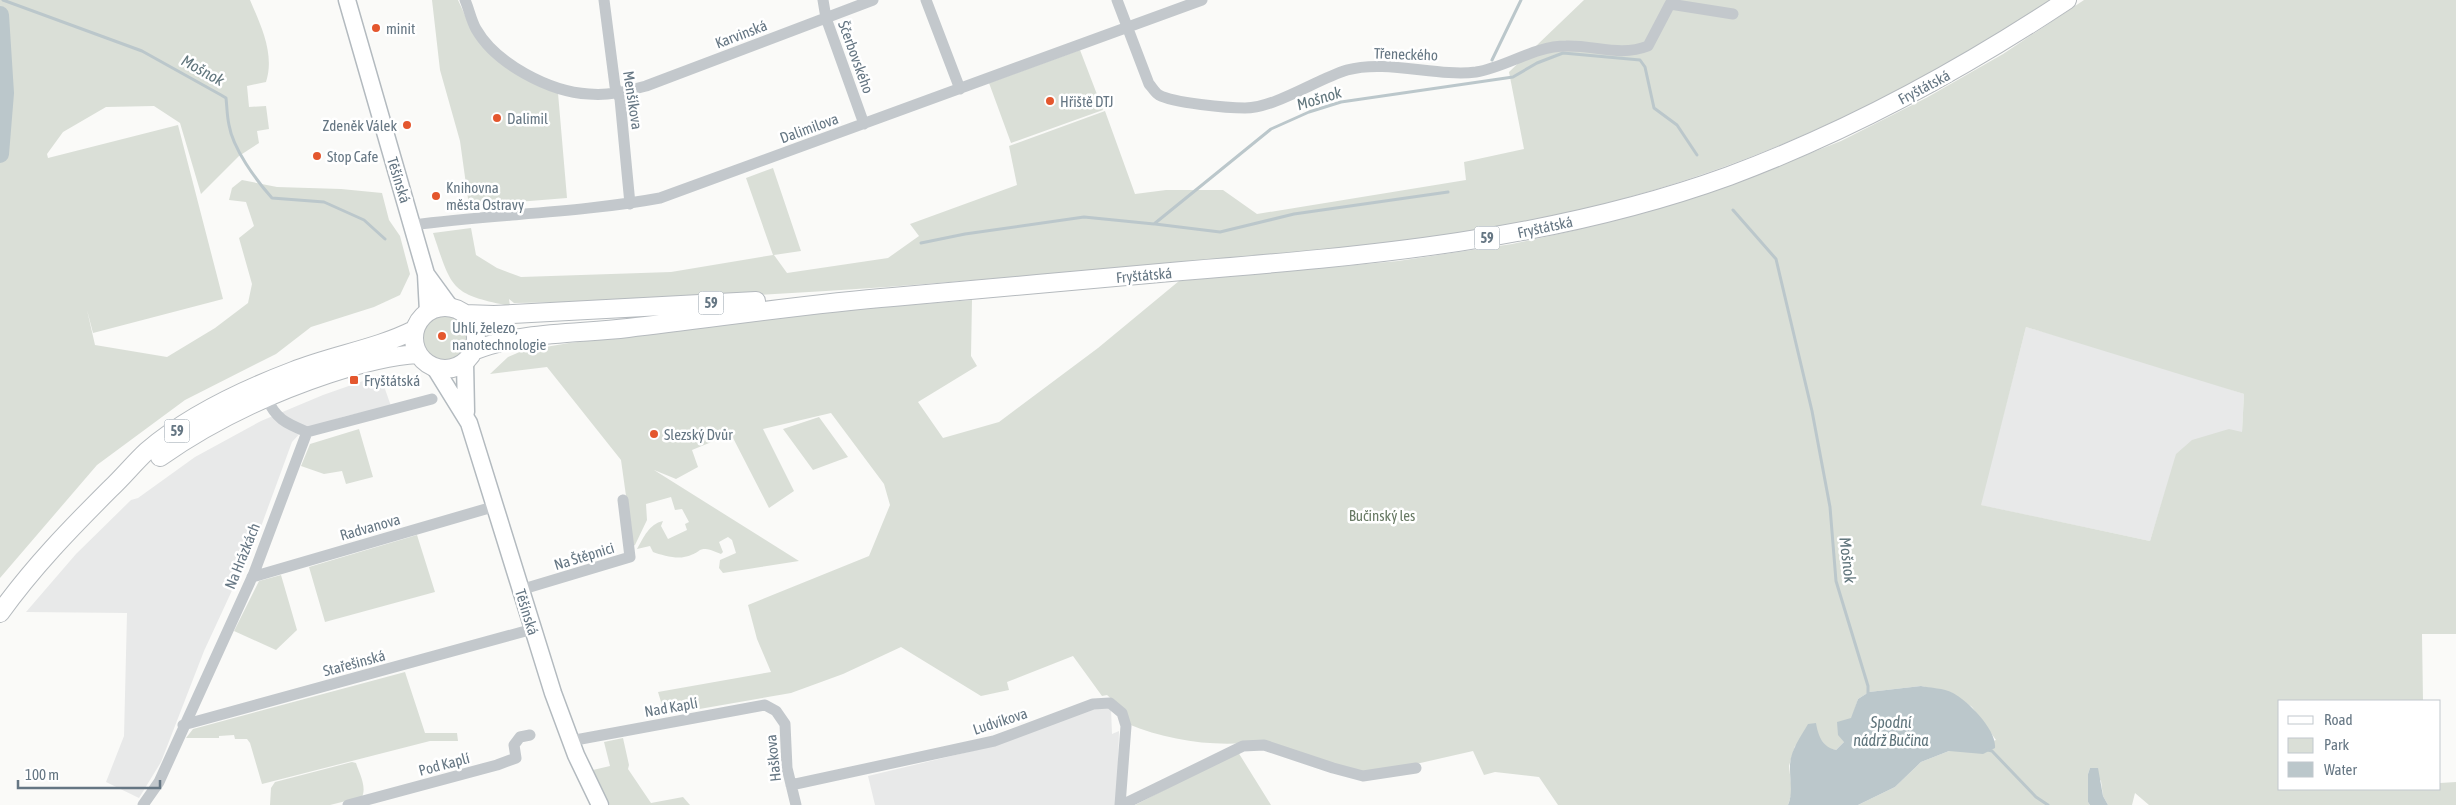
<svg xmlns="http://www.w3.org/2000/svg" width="2456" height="805" viewBox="0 0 2456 805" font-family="'Asap Condensed',sans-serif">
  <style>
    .built { fill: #e8e9e9 }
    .green { fill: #dadfd7; fill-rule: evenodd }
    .water { fill: #bbc7cb }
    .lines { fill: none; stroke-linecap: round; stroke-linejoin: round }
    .stream { stroke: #bbc7cb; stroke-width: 3 }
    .river { stroke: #bbc7cb; stroke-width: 18 }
    .secondary-casing { stroke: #b3babf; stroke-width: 19 }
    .primary-casing { stroke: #b5babe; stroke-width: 20 }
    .minor { stroke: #c3c8cc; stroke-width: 11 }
    .secondary { stroke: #fff; stroke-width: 16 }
    .primary { stroke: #fff; stroke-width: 18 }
    .poi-dot { fill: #e4572e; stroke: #fff; stroke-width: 2 }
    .labels { text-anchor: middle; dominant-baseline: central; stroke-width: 5; stroke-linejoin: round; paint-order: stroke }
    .shield { fill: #fff; stroke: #939fa8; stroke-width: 1 }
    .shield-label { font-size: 14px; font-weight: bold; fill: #657683 }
    .poi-label { font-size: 15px; fill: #657683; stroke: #fff; text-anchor: start }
    .street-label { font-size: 15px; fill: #657683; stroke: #fff }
    .park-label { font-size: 15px; fill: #687a64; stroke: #fff }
    .water-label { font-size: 16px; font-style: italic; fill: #60757c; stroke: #fff }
  </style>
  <rect width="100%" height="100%" fill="#fafaf8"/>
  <path class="built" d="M 2026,327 L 2134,357 L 2244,394 L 2242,432 L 2177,454 L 2150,541 L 1980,505 Z
    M 380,375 L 391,406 L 346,416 L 304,429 L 292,442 L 259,532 L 204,651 L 161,762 L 139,798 L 106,782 L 124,736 L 127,613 L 26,612 L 76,554 L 131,500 L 138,498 L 195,457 L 261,421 L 323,395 Z
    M 1111,708 L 1112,734 L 1119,731 L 1117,805 L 875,805 L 868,776 L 993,746 L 1092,709 Z"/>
  <path class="green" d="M 0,0 L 250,0 C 261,26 275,54 266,82 L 247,86 L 249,107 L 266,106 L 269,129 L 257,131 L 259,143 L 239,156 L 201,194 L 180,123 L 154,106 L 106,107 L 63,132 L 47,154 L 48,158 L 178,125 L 223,299 L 93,333 L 87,310 L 95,345 L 167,357 L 215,328 L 248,303 L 252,284 L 239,238 L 254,226 L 246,202 L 229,200 L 232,188 L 242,180 L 277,187 L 341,189 L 382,193 L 389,220 L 400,236 L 410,274 L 400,295 L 374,307 L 311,327 L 276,354 L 185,400 L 97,465 L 0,578 Z
    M 432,0 L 458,0 L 475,37 L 558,93 L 567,198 L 469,206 L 460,141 L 440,70 Z
    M 1584,0 L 2050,0 C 1883,111 1707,189 1509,225 C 1377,249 1244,256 1112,268 C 913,287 714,301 514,303 L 509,299 L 510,306 C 450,294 452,289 433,233 L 471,228 L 476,255 L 497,268 L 521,277 L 671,272 L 773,255 L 746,178 L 773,168 L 801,251 L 774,255 L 787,273 L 888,258 L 919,236 L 910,224 L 1017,185 L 1009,146 L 1105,111 L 1135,194 L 1166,190 L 1223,190 L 1257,214 L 1466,180 L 1464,162 L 1524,149 L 1509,72 Z
    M 2084,0 L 2456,0 L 2456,634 L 2422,634 L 2423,701 L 2280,701 L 2280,789 L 2440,789 L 2440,783 L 2456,782 L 2456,805 L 2149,805 L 2135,793 L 2132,805 L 2108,805 L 2103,796 L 2101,781 L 2090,768 L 2088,774 L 2088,802 L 2090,805 L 1858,805 L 1895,787 L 1921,762 L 1949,751 L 1963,751 L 1996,740 L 1972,707 L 1952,693 L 1921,686 L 1869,692 L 1858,699 L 1844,742 L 1836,750 L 1829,749 L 1818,737 L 1795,746 L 1789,766 L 1792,792 L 1788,805 L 1558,805 L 1539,777 L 1495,772 L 1484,775 L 1473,751 L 1372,774 L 1245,743 C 1206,746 1164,739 1128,724 L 1125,711 L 1107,695 L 1102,696 L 1073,656 L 1007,682 L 1009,690 L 981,696 L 901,647 L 843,674 L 791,693 L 665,715 L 658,692 L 771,672 L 757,639 L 748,605 L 869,556 L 890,505 L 884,484 L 831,413 L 763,429 L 794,491 L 769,508 L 731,434 L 692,450 L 698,467 L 676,479 L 654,470 L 799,561 L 723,573 L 719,568 L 720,560 L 736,553 L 732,540 L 728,537 L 719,542 L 723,552 L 721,554 C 695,543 705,553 684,557 C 676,559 661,555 653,552 L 650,546 L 637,549 C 644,537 649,524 663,521 L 661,526 L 668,539 L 687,530 L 685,524 L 689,522 L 682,509 L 675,510 L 671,497 L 646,504 L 647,520 L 635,545 L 633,546 L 621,460 L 547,367 L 490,374 L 508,357 L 522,351 L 569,343 L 858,309 L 972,300 L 971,356 L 977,366 L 918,402 L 943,438 L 999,422 L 1098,348 L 1179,281 L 1398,261 L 1512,244 L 1572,231 L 1683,201 L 1733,184 L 1841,141 L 1926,98 L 2003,54 ZM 2026,327 L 2244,394 L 2242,432 L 2229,429 L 2192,440 L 2176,454 L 2150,541 L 1981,505 Z
    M 1080,50 L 1103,110 L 1011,143 L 989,83 Z
    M421 338a23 23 0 1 1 46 0a23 23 0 1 1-46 0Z
    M 819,417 L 848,457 L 813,470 L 783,429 Z
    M 359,429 L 373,477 L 346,484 L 342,471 L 324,474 L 301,466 L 310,444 Z
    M 417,535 L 435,592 L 325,622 L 309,567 Z
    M 281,575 L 297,630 L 276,650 L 234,631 L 259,581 Z
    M 405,672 L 425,733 L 457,733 L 458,741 L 430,741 L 262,784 L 250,743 L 247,739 L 235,739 L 234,735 L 219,736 L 219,738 L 186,738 L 193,729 Z
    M 623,738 L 629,765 L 628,769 L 651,803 L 683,797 L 690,805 L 610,805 L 593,770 L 610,766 L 604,742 Z
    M 1238,752 L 1271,805 L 1135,805 Z
    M 352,762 L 356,763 C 359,773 367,786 362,797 L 330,805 L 270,805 L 271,788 L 275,782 Z"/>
  <path class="water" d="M 1921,686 C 1931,688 1943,688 1953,693 C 1968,701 1997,730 1995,748 L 1983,754 L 1949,751 L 1921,762 L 1895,787 L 1858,805 L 1788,805 C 1793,793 1790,782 1790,769 C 1789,752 1800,738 1808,724 L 1816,723 C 1818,735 1822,747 1836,750 L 1844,742 L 1838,735 L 1837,722 L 1851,718 L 1858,699 L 1869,692 Z
    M 2090,768 L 2098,768 L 2103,796 L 2108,805 L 2090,805 L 2088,802 L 2088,774 Z"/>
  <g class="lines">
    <path class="stream" d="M 3,0 L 142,51 L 221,95 L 226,98 C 227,107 227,116 229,125 C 233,149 256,180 272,198 L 324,202 L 364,220 L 385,239
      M 1492,60 L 1521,0
      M 1733,210 L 1776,259 L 1812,411 L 1830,507 L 1836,581 L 1868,686 L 1868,695
      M 1155,224 L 1220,232 L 1294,214 L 1448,192
      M 921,243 L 965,234 L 1084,217 L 1154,224 L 1271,129 L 1309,112 L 1341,102 L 1513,77 L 1537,63 L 1563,53 L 1640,60 L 1645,67 L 1654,108 L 1677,125 L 1697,155
      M 1988,750 L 1992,751 L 2036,797 L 2048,805"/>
    <path class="river" d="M 0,15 L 5,93 L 0,154"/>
    <defs>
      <path id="secondary" d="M 347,0 L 426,274 L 428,312
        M 426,274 L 450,307
        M 465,362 L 466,412
        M 435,368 L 469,423 L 553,693 L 576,755 L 600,805"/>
      <path id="primary" d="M414 338a31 31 0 1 1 62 0a31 31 0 1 1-62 0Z
        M 464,314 L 494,315 L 756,301
        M 473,351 C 522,331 577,334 628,328 C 716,318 804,304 893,297 C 989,289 1086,279 1182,271 C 1367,256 1553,240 1729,176 C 1850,131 1960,71 2067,0
        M 160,457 C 213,420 268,394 328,374 C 358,364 387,356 418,354
        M 0,613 C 33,567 70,529 110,489 C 123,477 134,463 147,451 C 188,416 243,390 293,371 C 333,355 376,349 414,330"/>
    </defs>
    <use href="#secondary" class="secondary-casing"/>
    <use href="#primary" class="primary-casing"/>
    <path class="minor" d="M 465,0 C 469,9 471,20 476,29 C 496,64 550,92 589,94 C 609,96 627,91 646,86 L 873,0
      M 604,0 L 615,86 L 620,99 L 630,204
      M 823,0 L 826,18 L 864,124
      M 926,0 L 960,89
      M 1117,0 L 1149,84 C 1152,87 1155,93 1159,95 C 1173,103 1228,108 1245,108 C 1275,108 1317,79 1347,70 C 1386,59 1437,77 1476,72 C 1507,67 1534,46 1566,46 C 1595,45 1620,57 1648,46 L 1670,4 L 1733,14
      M 413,225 C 495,214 579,213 660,198 L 1202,0
      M 266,397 C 276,419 285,423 307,432
      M 307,432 L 432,399
      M 252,577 L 496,506
      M 520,590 L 630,557 L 623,500
      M 183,725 L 533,629
      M 570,741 L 765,705 L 776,711 L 785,724 L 787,768 L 796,805
      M 791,785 L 994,741 L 1093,704 L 1110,703 L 1122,713 L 1126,726 L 1120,805
      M 143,805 L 159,782 L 254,573 L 307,432
      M 348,805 L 497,765 L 516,758 L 514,745 L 520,737 L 530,735
      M 1122,805 L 1243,746 L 1264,745 L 1333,768 L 1363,776 L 1416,768"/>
    <use href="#secondary" class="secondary"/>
    <use href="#primary" class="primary"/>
  </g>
  <g class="poi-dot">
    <circle cx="376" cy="28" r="5"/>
    <circle cx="1050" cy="101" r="5"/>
    <circle cx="497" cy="118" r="5"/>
    <circle cx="407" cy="125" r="5"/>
    <circle cx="317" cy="156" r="5"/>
    <circle cx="436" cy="196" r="5"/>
    <circle cx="442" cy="336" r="5"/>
    <rect x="349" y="375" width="10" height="10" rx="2.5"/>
    <circle cx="654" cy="434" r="5"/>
  </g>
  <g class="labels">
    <g class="shield">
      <rect x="1474.5" y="226.5" width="25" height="23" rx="4"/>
      <rect x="698.5" y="291.5" width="25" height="23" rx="4"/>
      <rect x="164.5" y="419.5" width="25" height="23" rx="4"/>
    </g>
    <g class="shield-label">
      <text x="1487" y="238">59</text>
      <text x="711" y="303">59</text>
      <text x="177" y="431">59</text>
    </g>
    <g class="poi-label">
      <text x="386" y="28">minit</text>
      <text x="1060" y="101">Hřiště DTJ</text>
      <text x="507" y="118">Dalimil</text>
      <text x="397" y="125" text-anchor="end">Zdeněk Válek</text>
      <text x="327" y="156">Stop Cafe</text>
      <text x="446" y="187">Knihovna<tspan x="446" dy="17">města Ostravy</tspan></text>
      <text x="452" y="327">Uhlí, železo,<tspan x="452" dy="17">nanotechnologie</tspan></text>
      <text x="364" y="380">Fryštátská</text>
      <text x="664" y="434">Slezský Dvůr</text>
    </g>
    <g class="street-label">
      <text transform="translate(741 34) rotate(-21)">Karvinská</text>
      <text transform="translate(1406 54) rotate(2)">Třeneckého</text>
      <text transform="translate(856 57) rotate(70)">Ščerbovského</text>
      <text transform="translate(1924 87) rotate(-28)">Fryštátská</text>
      <text transform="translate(633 100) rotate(81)">Menšíkova</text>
      <text transform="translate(809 128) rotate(-20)">Dalimilova</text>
      <text transform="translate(399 180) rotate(73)">Těšínská</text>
      <text transform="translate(1545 227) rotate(-12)">Fryštátská</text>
      <text transform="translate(1144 275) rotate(-5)">Fryštátská</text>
      <text transform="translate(370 527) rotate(-16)">Radvanova</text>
      <text transform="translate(242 556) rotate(-68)">Na Hrázkách</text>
      <text transform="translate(584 556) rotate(-17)">Na Štěpnici</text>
      <text transform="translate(527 612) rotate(73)">Těšínská</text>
      <text transform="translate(354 663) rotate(-15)">Stařešinská</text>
      <text transform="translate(671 707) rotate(-10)">Nad Kaplí</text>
      <text transform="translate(1000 721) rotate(-18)">Ludvíkova</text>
      <text transform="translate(773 758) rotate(-96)">Haškova</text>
      <text transform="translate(444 764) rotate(-15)">Pod Kaplí</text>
    </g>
    <g class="park-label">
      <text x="1382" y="515">Bučinský les</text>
    </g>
    <g class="water-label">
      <text transform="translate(203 70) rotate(29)">Mošnok</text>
      <text transform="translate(1319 98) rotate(-17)">Mošnok</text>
      <text transform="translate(1848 560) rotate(83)">Mošnok</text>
      <text x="1891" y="722">Spodní<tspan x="1891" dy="18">nádrž Bučina</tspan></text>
    </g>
  </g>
  <rect x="2278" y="700" width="162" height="90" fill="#ffffff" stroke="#c1c8cd"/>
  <rect x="2288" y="716" width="25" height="8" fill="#ffffff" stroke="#c1c8cd"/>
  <text x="2324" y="725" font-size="15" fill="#657683">Road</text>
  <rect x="2288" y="738" width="25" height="15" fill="#dadfd7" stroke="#c1c8cd"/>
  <text x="2324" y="750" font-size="15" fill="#657683">Park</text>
  <rect x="2288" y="762" width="25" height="15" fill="#bbc7cb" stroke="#c1c8cd"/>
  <text x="2324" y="775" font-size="15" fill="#657683">Water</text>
  <path d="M18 780v8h142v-8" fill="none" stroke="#657683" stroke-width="2.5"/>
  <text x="25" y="780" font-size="15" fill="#657683" stroke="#ffffff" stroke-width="4" paint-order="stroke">100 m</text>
</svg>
